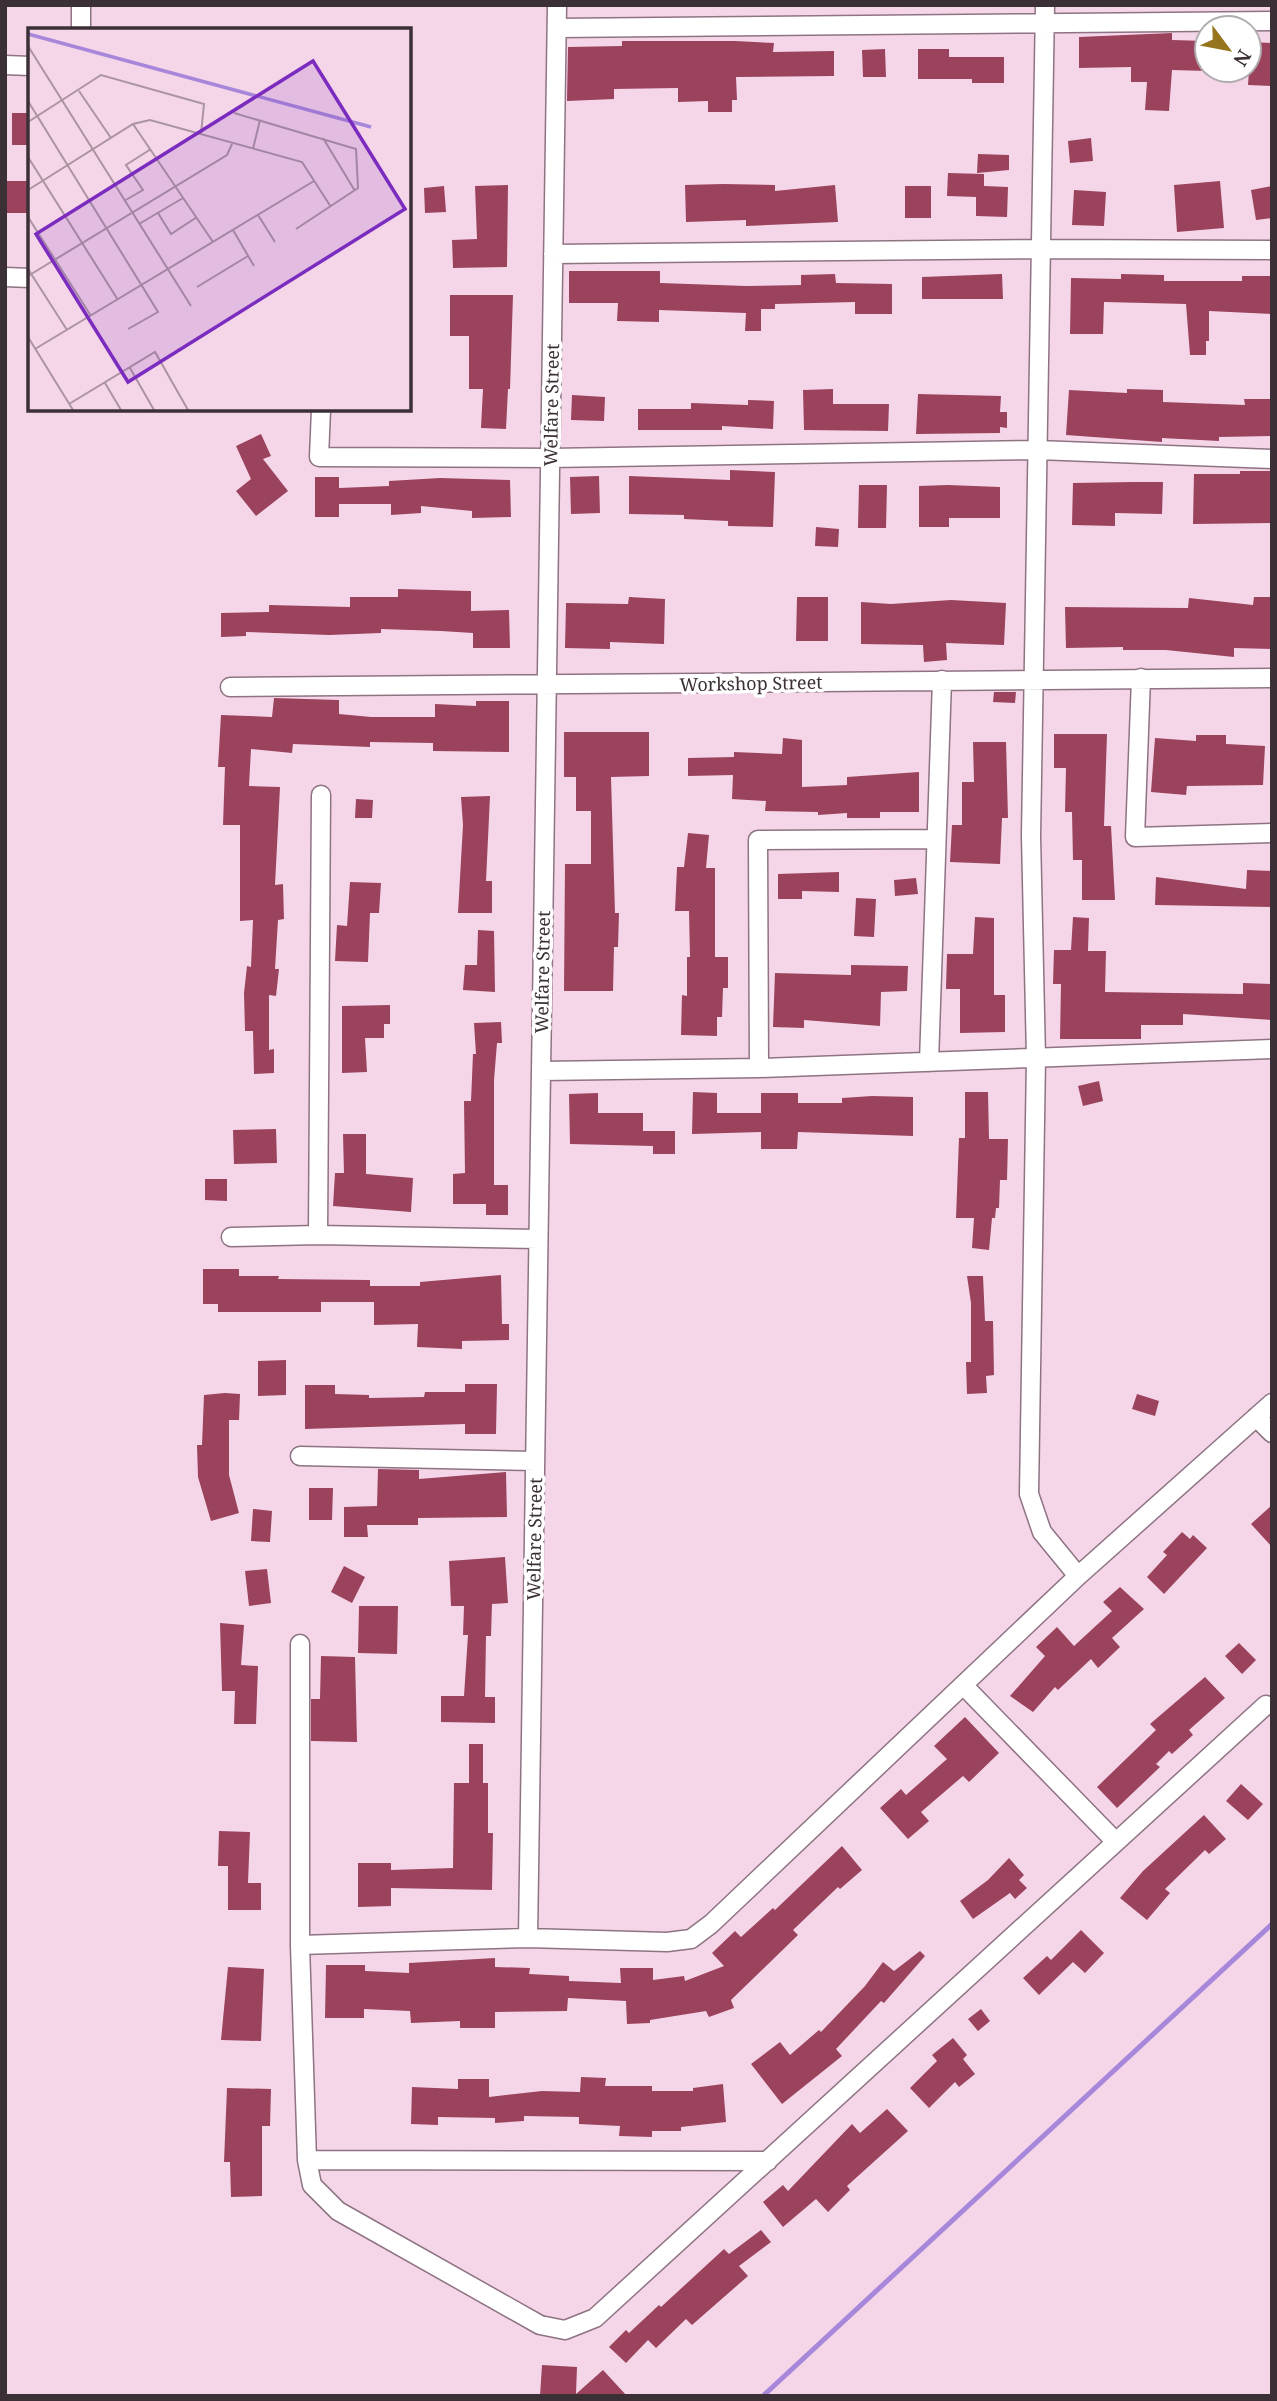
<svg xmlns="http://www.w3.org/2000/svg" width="1277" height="2401" viewBox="0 0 1277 2401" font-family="'Noto Serif',serif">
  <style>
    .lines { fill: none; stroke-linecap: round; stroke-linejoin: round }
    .stream { stroke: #a787da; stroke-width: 5 }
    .building { fill: #9b425d }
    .minor-casing { stroke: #8e7383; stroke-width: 21 }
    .minor { stroke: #fff; stroke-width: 18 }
    .labels { text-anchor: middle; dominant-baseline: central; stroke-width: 7; stroke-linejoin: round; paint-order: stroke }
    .street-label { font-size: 18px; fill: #3c3037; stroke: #fff }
    .inset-river { fill: none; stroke: #a787da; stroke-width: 3.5 }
    .inset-road { fill: none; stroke: #ab94a1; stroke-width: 2 }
    .view { fill: #7b2cbf; fill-opacity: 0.15; stroke: #7b2cbf; stroke-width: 3.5 }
    .inset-edge { fill: none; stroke: #3c3037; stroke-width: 3.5 }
  </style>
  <rect width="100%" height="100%" fill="#f5d6e8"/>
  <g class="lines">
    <path class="stream" d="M 763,2396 L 1272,1924"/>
  </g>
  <path class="building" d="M 1172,33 L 1172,40 L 1207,41 L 1207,71 L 1172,70 L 1169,111 L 1145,110 L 1147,82 L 1131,82 L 1131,67 L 1079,68 L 1079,37 Z
    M 622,41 L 735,41 L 774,43 L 773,52 L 834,51 L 834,76 L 736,77 L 737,100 L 732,100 L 732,112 L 708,112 L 708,101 L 678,102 L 678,88 L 614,89 L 614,99 L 567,101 L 568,47 L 622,46 Z
    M 1251,42 L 1272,43 L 1272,86 L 1248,85 Z
    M 885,49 L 886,77 L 863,77 L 862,50 Z
    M 918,49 L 949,49 L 949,57 L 1004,57 L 1004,83 L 972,83 L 972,79 L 918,79 Z
    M 12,113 L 30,113 L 30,145 L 12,145 Z
    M 1091,138 L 1093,161 L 1070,163 L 1068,141 Z
    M 978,154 L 1009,155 L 1009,170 L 977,173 Z
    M 948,173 L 984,174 L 984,186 L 1008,187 L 1007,217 L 976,216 L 976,197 L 947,196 Z
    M 5,181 L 30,181 L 30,213 L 5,213 Z
    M 1220,181 L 1224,228 L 1177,232 L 1174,185 Z
    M 723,184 L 775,185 L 775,191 L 835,185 L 838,222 L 746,226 L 746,220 L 686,222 L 685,185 Z
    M 508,185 L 507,267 L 453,268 L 452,240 L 477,239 L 475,186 Z
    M 444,186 L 446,212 L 425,213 L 424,188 Z
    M 905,186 L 931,186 L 931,218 L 905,218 Z
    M 1272,186 L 1272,218 L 1256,220 L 1251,190 Z
    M 1074,190 L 1106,192 L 1104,226 L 1072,225 Z
    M 569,271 L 660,271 L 660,283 L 746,286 L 801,285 L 801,275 L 835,274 L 836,283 L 892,284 L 892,314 L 855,314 L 855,302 L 775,304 L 775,309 L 761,309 L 761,331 L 745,331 L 746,313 L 659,310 L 659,322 L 617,321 L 618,303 L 569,303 Z
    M 1002,274 L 1003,299 L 922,299 L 922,277 Z
    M 1121,274 L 1164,275 L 1164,281 L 1242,281 L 1242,276 L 1271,276 L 1272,314 L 1209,311 L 1209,341 L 1206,341 L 1206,355 L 1190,355 L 1186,304 L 1104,302 L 1103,334 L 1070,334 L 1071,278 L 1121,279 Z
    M 450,295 L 513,295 L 510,389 L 508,389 L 506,429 L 481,428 L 483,389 L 469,389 L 469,336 L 450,336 Z
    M 833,389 L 833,404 L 889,404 L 888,431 L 804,430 L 803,390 Z
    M 1127,389 L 1163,390 L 1163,402 L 1245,405 L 1244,399 L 1272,399 L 1272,436 L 1219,437 L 1219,441 L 1162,438 L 1162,442 L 1066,435 L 1069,390 L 1127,393 Z
    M 918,394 L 1001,396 L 1000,412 L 1007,412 L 1007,428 L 1000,427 L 1000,433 L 916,434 Z
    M 572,395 L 605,397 L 604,421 L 571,420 Z
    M 748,400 L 774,401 L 773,429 L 722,426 L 722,430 L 638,430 L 638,409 L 691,409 L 691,403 L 748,405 Z
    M 261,434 L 271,456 L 263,459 L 288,491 L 256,516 L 236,491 L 251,479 L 236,446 Z
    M 730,470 L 775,472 L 773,527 L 728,526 L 728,521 L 684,519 L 684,515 L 629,514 L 629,476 L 730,480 Z
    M 1240,471 L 1272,471 L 1272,523 L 1193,524 L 1194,474 L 1240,474 Z
    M 599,476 L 600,513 L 571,514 L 570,477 Z
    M 315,477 L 339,477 L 339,488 L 389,486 L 389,481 L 440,478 L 510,480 L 511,517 L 472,518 L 472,511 L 421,506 L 421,513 L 391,515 L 391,504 L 339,504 L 339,517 L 315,517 Z
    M 1133,482 L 1163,482 L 1162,514 L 1115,513 L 1115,526 L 1072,525 L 1073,483 Z
    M 859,485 L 887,485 L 886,528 L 858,528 Z
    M 948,485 L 1000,487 L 1000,518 L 949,518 L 949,527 L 919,527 L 919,486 Z
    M 816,527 L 839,529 L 838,547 L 815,546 Z
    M 398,589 L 471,591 L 471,611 L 509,610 L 510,648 L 473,648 L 473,633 L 441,631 L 381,629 L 381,633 L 329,635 L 246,632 L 246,636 L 221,637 L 221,613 L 269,612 L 269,605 L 350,607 L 350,597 L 398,597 Z
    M 629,597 L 665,599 L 664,644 L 610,642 L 610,649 L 565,648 L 566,603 L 628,604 Z
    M 797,597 L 828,597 L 828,641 L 796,641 Z
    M 1254,597 L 1272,597 L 1272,649 L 1234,648 L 1234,657 L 1166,650 L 1123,650 L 1123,647 L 1066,648 L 1065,607 L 1188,608 L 1189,598 L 1253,605 Z
    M 951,600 L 1006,603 L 1004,645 L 946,643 L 947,660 L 924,662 L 923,645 L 861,644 L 861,602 L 891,604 Z
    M 994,692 L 1016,692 L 1015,703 L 993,702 Z
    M 274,698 L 339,700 L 339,714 L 371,717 L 435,717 L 435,704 L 476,706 L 476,701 L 509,701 L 509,752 L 433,751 L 433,743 L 370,742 L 370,747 L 293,744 L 292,753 L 251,749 L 249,786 L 280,787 L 275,885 L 283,884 L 284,919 L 278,920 L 275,969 L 279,969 L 276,996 L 269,995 L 269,1050 L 274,1049 L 274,1073 L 254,1074 L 253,1031 L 245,1031 L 244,993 L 247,966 L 251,967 L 253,920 L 240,921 L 240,825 L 223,825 L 225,767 L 218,767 L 221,715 L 272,717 Z
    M 564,732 L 649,732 L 649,776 L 611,777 L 615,913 L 619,913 L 618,947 L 614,947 L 613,991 L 564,991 L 565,864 L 591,864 L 591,811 L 576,811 L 576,777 L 564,777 Z
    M 1054,734 L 1107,734 L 1104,826 L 1111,826 L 1115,900 L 1082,900 L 1082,860 L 1073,860 L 1072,812 L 1065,812 L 1066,768 L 1054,768 Z
    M 1196,735 L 1226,735 L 1226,744 L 1265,746 L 1263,785 L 1187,786 L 1186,795 L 1151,792 L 1155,738 L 1196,741 Z
    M 783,738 L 802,740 L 802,787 L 847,785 L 847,777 L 919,772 L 919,812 L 880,812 L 880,818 L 847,818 L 847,813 L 818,815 L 818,812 L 765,811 L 766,801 L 732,799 L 733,775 L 688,776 L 688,758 L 734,757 L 734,752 L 782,754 Z
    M 973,742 L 1006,742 L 1008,818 L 1002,818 L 1000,864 L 950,862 L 952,825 L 962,825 L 962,782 L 974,782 Z
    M 490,796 L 486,881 L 492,881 L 492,913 L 458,913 L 463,825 L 461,797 Z
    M 356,799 L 373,800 L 372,818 L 355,818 Z
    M 688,833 L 709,835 L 706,868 L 715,868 L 715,957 L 728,957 L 728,988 L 723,988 L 722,1017 L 717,1017 L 717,1036 L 681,1035 L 682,995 L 687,996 L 687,957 L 690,957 L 689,911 L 675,911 L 677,867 L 684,867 Z
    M 1247,870 L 1272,871 L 1272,907 L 1155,905 L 1156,877 L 1246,889 Z
    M 839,872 L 839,892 L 802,891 L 802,899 L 778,899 L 778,874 Z
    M 916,878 L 918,894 L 895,896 L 894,880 Z
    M 350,882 L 381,883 L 379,913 L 370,913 L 368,962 L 335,961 L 337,925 L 347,926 Z
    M 856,898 L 876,899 L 874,937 L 854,936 Z
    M 975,917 L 994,918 L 994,995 L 1005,995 L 1005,1032 L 960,1033 L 960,989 L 946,989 L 947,954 L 973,954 Z
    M 1073,917 L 1089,918 L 1088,951 L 1106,951 L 1105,992 L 1243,994 L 1243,983 L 1272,984 L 1272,1020 L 1183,1014 L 1183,1025 L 1141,1025 L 1141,1039 L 1060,1039 L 1061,984 L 1053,984 L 1054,950 L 1071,950 Z
    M 478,930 L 494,931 L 495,992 L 463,990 L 465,965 L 477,965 Z
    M 851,965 L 908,966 L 907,991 L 881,992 L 880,1026 L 804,1020 L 804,1028 L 773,1027 L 775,973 L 851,975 Z
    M 390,1005 L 390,1024 L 384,1024 L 384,1038 L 365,1038 L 367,1072 L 342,1073 L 342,1006 Z
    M 501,1022 L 502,1043 L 497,1043 L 494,1080 L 494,1185 L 508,1185 L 508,1215 L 486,1215 L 486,1204 L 453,1204 L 453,1174 L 465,1173 L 464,1101 L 471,1101 L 473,1054 L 476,1054 L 474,1023 Z
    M 1099,1081 L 1103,1101 L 1083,1106 L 1078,1086 Z
    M 693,1092 L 717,1093 L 717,1113 L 761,1113 L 761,1093 L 798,1093 L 798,1103 L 842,1103 L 842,1098 L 872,1096 L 913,1097 L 913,1136 L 798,1132 L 797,1149 L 761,1149 L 761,1132 L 692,1134 Z
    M 965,1092 L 988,1092 L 989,1139 L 1008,1139 L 1007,1180 L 1000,1180 L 999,1208 L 996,1208 L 995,1218 L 992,1218 L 989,1250 L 972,1248 L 974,1218 L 956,1218 L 959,1138 L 965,1138 Z
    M 598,1093 L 598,1113 L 643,1113 L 643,1131 L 675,1131 L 675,1154 L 653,1154 L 653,1146 L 570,1144 L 569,1094 Z
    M 276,1129 L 277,1163 L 234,1164 L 233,1130 Z
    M 343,1134 L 366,1134 L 366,1174 L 413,1178 L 411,1212 L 333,1206 L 335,1173 L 344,1173 Z
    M 205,1179 L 227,1179 L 227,1201 L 205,1200 Z
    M 203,1269 L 239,1269 L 239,1276 L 279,1276 L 278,1279 L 370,1280 L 370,1286 L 420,1286 L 420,1282 L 501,1275 L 502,1324 L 509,1324 L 509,1340 L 462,1341 L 462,1349 L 417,1347 L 418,1324 L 374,1325 L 374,1302 L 321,1302 L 321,1312 L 218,1312 L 218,1304 L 203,1304 Z
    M 967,1276 L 983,1276 L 985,1321 L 993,1321 L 994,1375 L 986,1376 L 987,1393 L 967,1394 L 966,1362 L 971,1362 L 971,1303 Z
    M 286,1360 L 286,1395 L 258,1396 L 258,1361 Z
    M 465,1384 L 497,1384 L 496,1434 L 465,1434 L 465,1424 L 305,1429 L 305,1385 L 335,1385 L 335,1394 L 369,1395 L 369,1398 L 424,1397 L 425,1392 L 465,1392 Z
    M 225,1393 L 240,1394 L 239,1420 L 229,1420 L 229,1475 L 239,1513 L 211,1521 L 198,1477 L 197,1445 L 202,1445 L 204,1395 Z
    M 1137,1394 L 1159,1401 L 1155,1416 L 1132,1409 Z
    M 378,1469 L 419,1470 L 419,1479 L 506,1472 L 507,1517 L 418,1518 L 418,1525 L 367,1525 L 368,1537 L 344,1537 L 344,1507 L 377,1506 Z
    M 309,1488 L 333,1488 L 332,1520 L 309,1520 Z
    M 1272,1505 L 1272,1547 L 1251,1524 Z
    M 253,1509 L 272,1511 L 270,1542 L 251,1541 Z
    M 1182,1532 L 1190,1539 L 1193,1535 L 1207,1548 L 1164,1594 L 1147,1577 L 1167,1555 L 1163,1552 Z
    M 505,1557 L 508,1603 L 492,1604 L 491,1636 L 486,1636 L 485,1697 L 495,1697 L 495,1723 L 441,1722 L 441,1696 L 464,1696 L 468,1635 L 463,1635 L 464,1606 L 451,1606 L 449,1561 Z
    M 344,1566 L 365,1577 L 352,1603 L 331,1592 Z
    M 267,1569 L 271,1603 L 249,1606 L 245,1571 Z
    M 1120,1587 L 1144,1609 L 1112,1638 L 1120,1647 L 1098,1668 L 1091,1659 L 1058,1690 L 1055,1687 L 1033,1712 L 1010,1696 L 1045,1656 L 1036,1647 L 1057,1627 L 1074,1646 L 1112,1611 L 1103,1602 Z
    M 359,1606 L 398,1606 L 397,1654 L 358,1653 Z
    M 220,1623 L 244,1625 L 241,1665 L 258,1666 L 256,1724 L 234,1724 L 235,1691 L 222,1691 Z
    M 1239,1643 L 1256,1660 L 1242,1674 L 1225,1656 Z
    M 321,1656 L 355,1657 L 357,1742 L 311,1741 L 311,1699 L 320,1699 Z
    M 1205,1677 L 1225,1698 L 1189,1730 L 1193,1735 L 1172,1754 L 1169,1751 L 1156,1764 L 1160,1767 L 1117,1808 L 1097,1787 L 1156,1730 L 1150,1724 Z
    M 965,1717 L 999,1753 L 969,1782 L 963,1776 L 921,1812 L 929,1821 L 908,1839 L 880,1808 L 901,1789 L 906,1795 L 947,1759 L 934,1746 Z
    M 469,1744 L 483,1744 L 483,1783 L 488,1783 L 488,1833 L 493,1833 L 492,1890 L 391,1888 L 391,1906 L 358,1907 L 358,1863 L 391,1863 L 391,1870 L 453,1868 L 454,1783 L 469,1783 Z
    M 1241,1784 L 1263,1804 L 1248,1820 L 1226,1801 Z
    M 1204,1815 L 1226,1839 L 1209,1854 L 1205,1850 L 1165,1889 L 1170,1893 L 1147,1920 L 1120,1898 L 1143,1871 Z
    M 219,1831 L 250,1832 L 248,1883 L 261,1883 L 261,1910 L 228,1910 L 228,1866 L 218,1866 Z
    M 842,1846 L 862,1870 L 840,1889 L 838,1887 L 793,1930 L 798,1935 L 731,2000 L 734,2008 L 709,2017 L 706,2011 L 650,2020 L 650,2023 L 627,2024 L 626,2001 L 568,1998 L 567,2011 L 495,2012 L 495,2028 L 460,2028 L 460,2021 L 411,2023 L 410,2011 L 364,2009 L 364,2018 L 325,2018 L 326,1965 L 365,1965 L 365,1971 L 409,1973 L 409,1963 L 495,1958 L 495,1967 L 530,1968 L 529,1974 L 569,1976 L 569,1981 L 621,1983 L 620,1968 L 653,1968 L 653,1980 L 684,1976 L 685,1981 L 724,1966 L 712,1953 L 735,1931 L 741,1937 L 773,1908 L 775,1910 Z
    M 1009,1858 L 1024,1875 L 1019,1880 L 1027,1888 L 1015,1899 L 1010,1893 L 973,1919 L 960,1901 L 988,1880 Z
    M 1081,1930 L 1104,1953 L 1085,1973 L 1073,1962 L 1039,1995 L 1023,1978 L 1047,1956 L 1051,1960 Z
    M 920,1951 L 925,1956 L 884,2003 L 881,2001 L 836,2049 L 842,2056 L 782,2104 L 751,2064 L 780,2042 L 790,2055 L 819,2030 L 821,2032 L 865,1986 L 883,1962 L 894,1971 Z
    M 228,1967 L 264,1969 L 261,2041 L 221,2040 Z
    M 981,2009 L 990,2021 L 978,2031 L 968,2019 Z
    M 953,2038 L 967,2055 L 963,2059 L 975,2074 L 959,2087 L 955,2082 L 929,2108 L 910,2088 L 937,2061 L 932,2055 Z
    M 581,2077 L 606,2078 L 605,2086 L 652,2086 L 652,2091 L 693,2091 L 693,2088 L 723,2084 L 726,2122 L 681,2127 L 681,2131 L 652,2131 L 652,2137 L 619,2136 L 620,2126 L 579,2124 L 579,2117 L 524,2116 L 524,2121 L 495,2123 L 495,2118 L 438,2117 L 438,2125 L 411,2124 L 412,2087 L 458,2089 L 458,2079 L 489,2079 L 489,2097 L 542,2091 L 580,2092 Z
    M 227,2088 L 271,2089 L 270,2126 L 262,2126 L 262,2196 L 231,2197 L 230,2162 L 224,2162 Z
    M 887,2109 L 908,2131 L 847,2186 L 850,2190 L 828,2212 L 816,2199 L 783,2227 L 763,2202 L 783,2185 L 788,2191 L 852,2124 L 860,2133 Z
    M 761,2230 L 771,2242 L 739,2266 L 748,2276 L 692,2325 L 686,2319 L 656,2348 L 648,2340 L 626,2363 L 609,2347 L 626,2330 L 629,2333 L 659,2305 L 661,2307 L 724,2249 L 729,2254 Z
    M 542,2365 L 577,2367 L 576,2394 L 603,2370 L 627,2396 L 540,2396 Z"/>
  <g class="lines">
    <defs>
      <path id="minor" d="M 1045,5 L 1031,836 L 1036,1058 L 1029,1494 L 1042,1532 L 1078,1576
        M 557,28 L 1272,21
        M 81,30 L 81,5
        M 5,65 L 30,66
        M 553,254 L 1041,249 L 1272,250
        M 5,277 L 30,278
        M 321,410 L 319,457 L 550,458 L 1038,450 L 1272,459
        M 1141,678 L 1135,837 L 1272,833
        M 230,687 L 1272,678
        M 929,1062 L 942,680
        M 759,1068 L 758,840 L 936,839
        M 541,1071 L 759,1068 L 1272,1049
        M 318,1235 L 321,795
        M 231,1237 L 318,1235 L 538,1239
        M 1256,1417 L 1272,1433
        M 300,1456 L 535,1461
        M 300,1644 L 300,1945 L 307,2160 L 312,2185 L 338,2211 L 540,2325 L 565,2330 L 595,2318 L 1266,1705
        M 964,1686 L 1116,1842
        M 528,1938 L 557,5
        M 300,1945 L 528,1938 L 667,1942 L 691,1939 L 711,1924 L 1078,1576 L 1272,1403
        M 307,2160 L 768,2161"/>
    </defs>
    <use href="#minor" class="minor-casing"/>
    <use href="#minor" class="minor"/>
  </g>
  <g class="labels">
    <g class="street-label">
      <text transform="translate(551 405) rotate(-89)">Welfare Street</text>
      <text transform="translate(751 683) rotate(-1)">Workshop Street</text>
      <text transform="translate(542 972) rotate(-89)">Welfare Street</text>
      <text transform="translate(534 1539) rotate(-89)">Welfare Street</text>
    </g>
  </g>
  <g transform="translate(28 28)">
    <rect width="383" height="383" fill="#f5d6e8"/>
    <path class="inset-river" d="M 0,6 L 343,99"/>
    <path class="inset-road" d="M 0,18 L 163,278M 51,63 L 83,110M 0,73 L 130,284 L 100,301M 206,85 L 328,121 L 330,160 L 268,201M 0,94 L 73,47 L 176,76 L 173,106M 105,96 L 185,214M 295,110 L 327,163M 225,121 L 232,92M 0,129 L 90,272M 0,162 L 105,96 L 122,92 L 274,134 L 303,179M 96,173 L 115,162 L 98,137 L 123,121M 130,185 L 143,206 L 169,189M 230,187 L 247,214M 0,189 L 63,288M 111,196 L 155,170M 205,202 L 226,238M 0,241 L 39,302M 0,248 L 199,127 L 204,116M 169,259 L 220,228M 0,309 L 45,382M 7,321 L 286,153M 102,340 L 126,382M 77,355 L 93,382M 41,376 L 127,324 L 160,382"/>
    <path class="view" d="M 285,33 L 377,181 L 100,354 L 8,206 Z"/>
    <rect width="383" height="383" class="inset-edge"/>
  </g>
  <rect width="1277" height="2401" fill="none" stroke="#3c3037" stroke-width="14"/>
  <g transform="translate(1228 49) rotate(122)"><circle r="33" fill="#ffffff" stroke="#b1acaf" stroke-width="2"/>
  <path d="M0-5L12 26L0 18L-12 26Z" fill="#96751d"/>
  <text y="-10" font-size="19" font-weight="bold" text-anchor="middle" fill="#3c3037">N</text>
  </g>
</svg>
